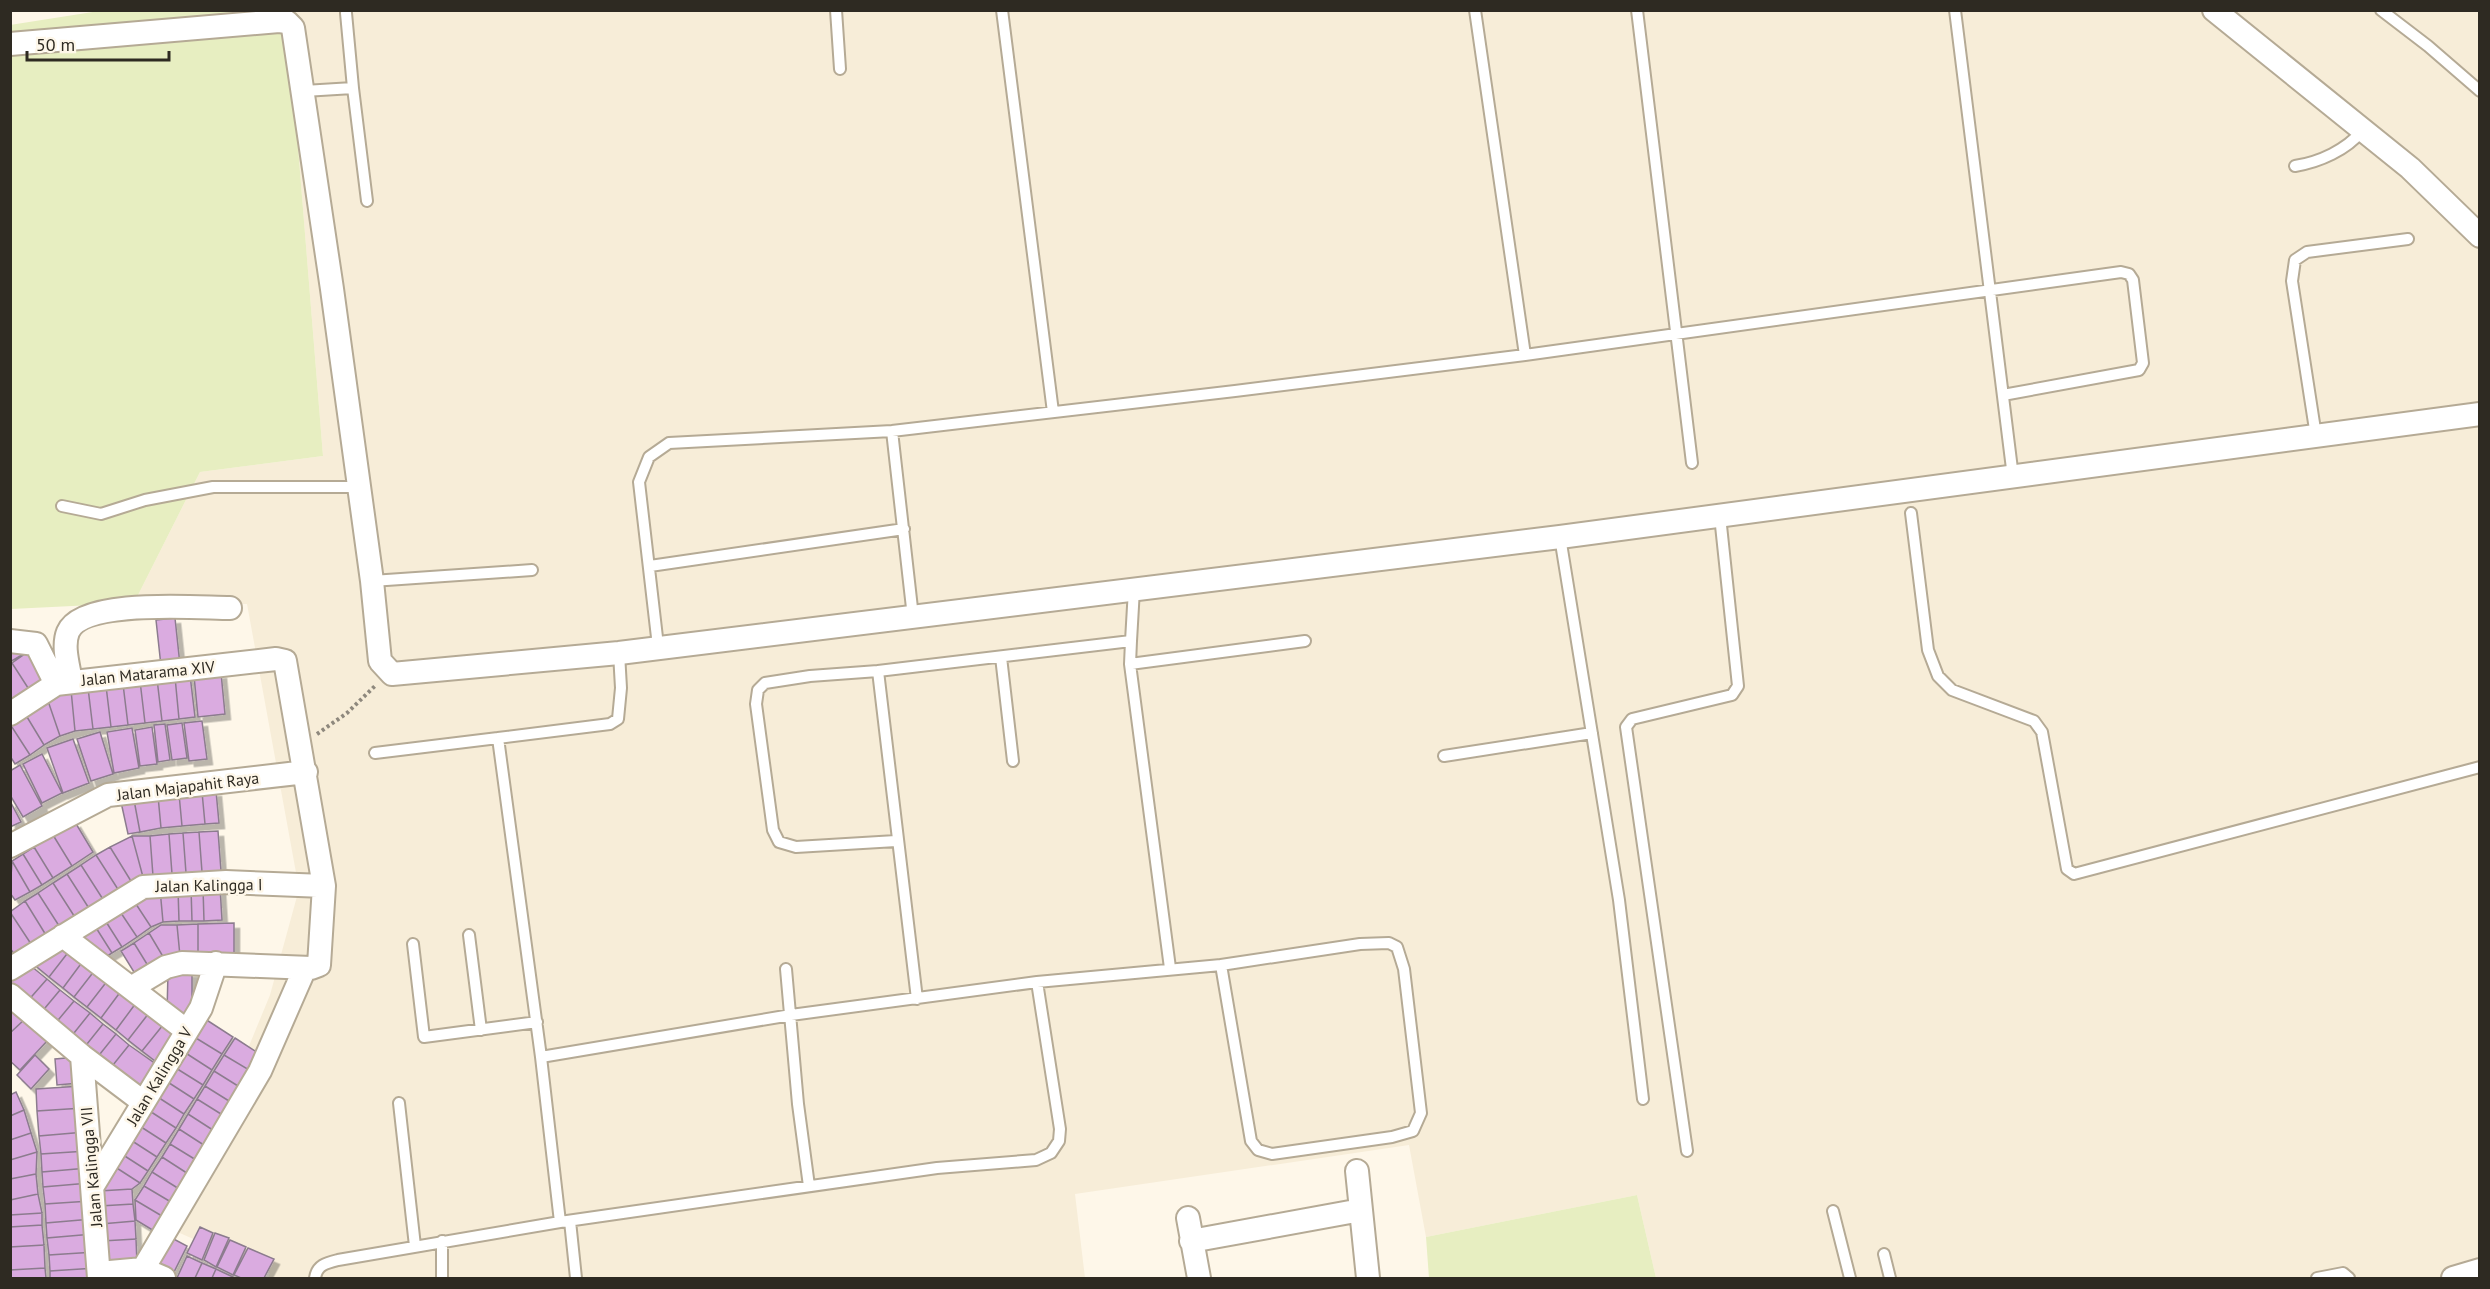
<svg xmlns="http://www.w3.org/2000/svg" width="2490" height="1289" viewBox="0 0 2490 1289" font-family="'PT Sans',sans-serif">
  <style>
    .industrial { fill: #f7edd8 }
    .green { fill: #e7eec1 }
    .building { fill: #daabe0; stroke: #8c7c8e; stroke-width: 1.5; filter: url(#shadow) }
    .lines { fill: none; stroke-linecap: round; stroke-linejoin: round }
    .lane-casing { stroke: #b5aa95; stroke-width: 14 }
    .street-casing { stroke: #b5aa95; stroke-width: 26 }
    .path { stroke: #8e887d; stroke-width: 4; stroke-dasharray: 3 3; stroke-linecap: butt }
    .lane { stroke: #fff; stroke-width: 10 }
    .street { stroke: #fff; stroke-width: 22 }
    .labels { text-anchor: middle; dominant-baseline: central; stroke-width: 5; stroke-linejoin: round; paint-order: stroke }
    .street-label { font-size: 16px; fill: #2e2a22; stroke: #fef7e9 }
  </style>
  <defs>
    <filter id="shadow"><feDropShadow dx="5.5" dy="5.5" stdDeviation="0" flood-color="#0004"/></filter>
  </defs>
  <rect width="100%" height="100%" fill="#fef7e9"/>
  <path class="industrial" d="M 287,11 L 2479,11 L 2479,1278 L 1656,1278 L 1637,1195 L 1426,1237 L 1409,1145 L 1075,1194 L 1085,1278 L 268,1278 L 270,1273 L 173,1230 L 270,995 L 299,889 L 247,604 L 134,603 L 200,472 L 323,456 Z"/>
  <path class="green" d="M 99,11 L 287,11 L 323,456 L 200,472 L 134,603 L 11,609 L 10,25 Z
    M 1637,1195 L 1656,1278 L 1429,1278 L 1426,1237 Z"/>
  <path class="building" d="M 175,618 L 180,665 L 161,666 L 156,620 Z
    M 10,646 L 32,649 L 10,662 Z
    M 32,649 L 51,677 L 30,691 L 12,663 Z
    M 12,663 L 30,691 L 10,704 L 10,664 Z
    M 221,673 L 225,714 L 198,717 L 194,676 Z
    M 190,675 L 195,717 L 179,719 L 175,677 Z
    M 175,677 L 179,719 L 162,721 L 157,679 Z
    M 157,679 L 162,721 L 145,723 L 140,681 Z
    M 140,681 L 145,723 L 128,725 L 123,684 Z
    M 123,684 L 128,725 L 111,727 L 106,686 Z
    M 106,686 L 111,727 L 93,729 L 88,688 Z
    M 88,688 L 93,729 L 75,731 L 71,690 Z
    M 71,690 L 75,731 L 60,736 L 47,698 Z
    M 47,698 L 60,736 L 44,745 L 24,712 Z
    M 24,712 L 44,745 L 30,755 L 10,724 Z
    M 202,721 L 207,759 L 189,761 L 184,723 Z
    M 182,723 L 187,758 L 172,760 L 167,725 Z
    M 10,724 L 30,755 L 15,764 L 10,756 Z
    M 165,724 L 170,760 L 158,762 L 154,725 Z
    M 152,727 L 157,764 L 140,766 L 135,730 Z
    M 132,728 L 139,768 L 114,773 L 107,732 Z
    M 100,732 L 113,774 L 91,781 L 77,739 Z
    M 73,739 L 89,783 L 63,793 L 47,748 Z
    M 42,754 L 62,793 L 42,803 L 23,764 Z
    M 20,765 L 42,806 L 23,817 L 10,795 L 10,771 Z
    M 216,791 L 219,823 L 205,824 L 202,792 Z
    M 202,792 L 205,824 L 182,826 L 179,794 Z
    M 179,794 L 182,826 L 161,828 L 158,796 Z
    M 158,796 L 161,828 L 140,832 L 134,800 Z
    M 134,800 L 140,832 L 128,834 L 121,802 Z
    M 10,801 L 21,822 L 10,827 Z
    M 75,822 L 93,852 L 72,866 L 53,835 Z
    M 218,831 L 221,871 L 202,872 L 199,832 Z
    M 199,832 L 202,872 L 186,873 L 183,833 Z
    M 183,833 L 186,873 L 172,874 L 169,834 Z
    M 169,834 L 172,874 L 153,876 L 150,836 Z
    M 53,835 L 72,866 L 53,878 L 34,847 Z
    M 132,836 L 150,836 L 153,876 L 143,877 Z
    M 132,836 L 143,877 L 134,886 L 110,847 Z
    M 34,847 L 53,878 L 42,885 L 23,854 Z
    M 110,847 L 134,886 L 121,894 L 96,855 Z
    M 23,854 L 42,885 L 30,892 L 12,861 Z
    M 96,855 L 121,894 L 106,904 L 81,865 Z
    M 12,861 L 30,892 L 15,900 L 10,893 Z
    M 81,865 L 106,904 L 92,913 L 67,874 Z
    M 67,874 L 92,913 L 78,922 L 53,883 Z
    M 53,883 L 78,922 L 63,932 L 38,893 Z
    M 220,887 L 222,920 L 204,921 L 203,888 Z
    M 191,888 L 203,888 L 204,921 L 192,921 Z
    M 191,888 L 192,921 L 179,921 L 178,889 Z
    M 160,889 L 178,889 L 179,921 L 163,922 Z
    M 160,889 L 163,922 L 151,927 L 132,898 Z
    M 38,893 L 63,932 L 49,940 L 25,901 Z
    M 132,898 L 151,927 L 137,937 L 117,907 Z
    M 25,901 L 49,940 L 35,950 L 10,912 Z
    M 117,907 L 137,937 L 122,947 L 103,917 Z
    M 10,912 L 35,950 L 18,960 L 10,948 Z
    M 103,917 L 122,947 L 112,953 L 93,923 Z
    M 93,923 L 112,953 L 98,962 L 79,932 Z
    M 234,923 L 234,955 L 198,956 L 198,924 Z
    M 198,924 L 198,956 L 180,956 L 177,925 Z
    M 161,925 L 177,925 L 180,956 L 165,960 L 149,933 Z
    M 149,933 L 165,960 L 150,969 L 134,943 Z
    M 62,941 L 70,950 L 49,977 L 32,963 Z
    M 134,943 L 150,969 L 137,977 L 121,951 Z
    M 70,950 L 83,961 L 63,988 L 49,977 Z
    M 83,961 L 95,970 L 74,997 L 63,988 Z
    M 26,962 L 47,979 L 26,1003 L 10,990 L 10,981 Z
    M 95,970 L 108,980 L 87,1007 L 74,997 Z
    M 168,972 L 192,972 L 192,1013 L 167,1013 Z
    M 47,979 L 60,990 L 40,1014 L 26,1003 Z
    M 108,980 L 121,991 L 101,1018 L 87,1007 Z
    M 60,990 L 74,1001 L 54,1025 L 40,1014 Z
    M 121,991 L 136,1003 L 116,1030 L 101,1018 Z
    M 74,1001 L 90,1013 L 70,1038 L 54,1025 Z
    M 136,1003 L 149,1013 L 128,1040 L 116,1030 Z
    M 10,1004 L 26,1018 L 10,1033 Z
    M 90,1013 L 103,1024 L 83,1049 L 70,1038 Z
    M 149,1013 L 163,1025 L 142,1051 L 128,1040 Z
    M 202,1017 L 233,1037 L 222,1054 L 191,1035 Z
    M 26,1018 L 48,1040 L 20,1070 L 10,1061 L 10,1033 Z
    M 103,1024 L 116,1034 L 96,1059 L 83,1049 Z
    M 163,1025 L 179,1038 L 159,1064 L 142,1051 Z
    M 116,1034 L 129,1045 L 109,1070 L 96,1059 Z
    M 191,1035 L 222,1054 L 212,1070 L 181,1050 Z
    M 235,1038 L 266,1058 L 256,1074 L 224,1055 Z
    M 129,1045 L 160,1067 L 141,1092 L 109,1070 Z
    M 181,1050 L 212,1070 L 203,1085 L 171,1065 Z
    M 35,1055 L 49,1069 L 31,1089 L 17,1075 Z
    M 224,1055 L 256,1074 L 246,1091 L 214,1071 Z
    M 77,1057 L 79,1083 L 57,1085 L 55,1059 Z
    M 171,1065 L 203,1085 L 194,1099 L 163,1079 Z
    M 214,1071 L 246,1091 L 237,1106 L 205,1086 Z
    M 163,1079 L 194,1099 L 184,1114 L 153,1094 Z
    M 81,1086 L 83,1108 L 37,1111 L 36,1089 Z
    M 205,1086 L 237,1106 L 229,1119 L 197,1099 Z
    M 16,1092 L 24,1110 L 10,1116 L 10,1095 Z
    M 153,1094 L 184,1114 L 176,1128 L 145,1108 Z
    M 197,1099 L 229,1119 L 219,1134 L 188,1114 Z
    M 83,1108 L 85,1132 L 39,1136 L 37,1111 Z
    M 145,1108 L 176,1128 L 166,1143 L 135,1123 Z
    M 24,1110 L 31,1133 L 10,1140 L 10,1116 Z
    M 188,1114 L 219,1134 L 210,1149 L 179,1129 Z
    M 135,1123 L 166,1143 L 157,1157 L 126,1137 Z
    M 179,1129 L 210,1149 L 201,1163 L 170,1144 Z
    M 85,1132 L 87,1151 L 41,1154 L 39,1136 Z
    M 31,1133 L 37,1152 L 10,1160 L 10,1140 Z
    M 126,1137 L 157,1157 L 148,1171 L 117,1151 Z
    M 170,1144 L 201,1163 L 193,1177 L 162,1157 Z
    M 87,1151 L 88,1168 L 42,1172 L 41,1154 Z
    M 117,1151 L 148,1171 L 140,1183 L 109,1163 Z
    M 37,1152 L 36,1174 L 10,1179 L 10,1160 Z
    M 162,1157 L 193,1177 L 184,1192 L 152,1172 Z
    M 109,1163 L 140,1183 L 132,1189 L 99,1191 Z
    M 88,1168 L 89,1183 L 43,1187 L 42,1172 Z
    M 152,1172 L 184,1192 L 176,1205 L 144,1186 Z
    M 36,1174 L 38,1194 L 10,1200 L 10,1179 Z
    M 89,1183 L 90,1201 L 45,1204 L 43,1187 Z
    M 144,1186 L 176,1205 L 167,1219 L 135,1200 Z
    M 132,1189 L 133,1204 L 100,1206 L 99,1191 Z
    M 38,1194 L 42,1213 L 10,1215 L 10,1200 Z
    M 135,1200 L 167,1219 L 159,1234 L 136,1220 Z
    M 90,1201 L 92,1219 L 46,1223 L 45,1204 Z
    M 133,1204 L 135,1221 L 101,1224 L 100,1206 Z
    M 42,1213 L 42,1225 L 10,1227 L 10,1215 Z
    M 92,1219 L 93,1234 L 47,1238 L 46,1223 Z
    M 135,1221 L 136,1239 L 102,1241 L 101,1224 Z
    M 42,1225 L 44,1245 L 10,1247 L 10,1227 Z
    M 200,1227 L 213,1233 L 202,1260 L 187,1253 Z
    M 215,1233 L 229,1238 L 216,1267 L 204,1260 Z
    M 93,1234 L 95,1252 L 49,1255 L 47,1238 Z
    M 168,1236 L 187,1246 L 172,1276 L 152,1266 Z
    M 136,1239 L 137,1264 L 104,1267 L 102,1241 Z
    M 230,1240 L 246,1247 L 233,1275 L 217,1267 Z
    M 44,1245 L 45,1268 L 10,1270 L 10,1247 Z
    M 248,1248 L 274,1259 L 264,1278 L 241,1278 L 234,1275 Z
    M 95,1252 L 96,1268 L 50,1271 L 49,1255 Z
    M 187,1256 L 202,1263 L 195,1278 L 177,1278 Z
    M 202,1263 L 216,1269 L 212,1278 L 195,1278 Z
    M 45,1268 L 46,1278 L 10,1278 L 10,1270 Z
    M 96,1268 L 97,1278 L 50,1278 L 50,1271 Z
    M 216,1269 L 233,1277 L 232,1278 L 212,1278 Z"/>
  <g class="lines">
    <defs>
      <path id="lane" d="M 836,10 L 840,69
        M 1002,10 L 1053,412
        M 1475,10 L 1525,355
        M 1637,10 L 1692,463
        M 1955,10 L 2013,477
        M 2381,10 L 2428,46 L 2480,91
        M 346,13 L 353,88
        M 304,91 L 353,88 L 367,201
        M 2295,166 C 2320,162 2346,150 2362,131
        M 892,431 L 913,617
        M 2316,436 L 2292,281 L 2295,260 L 2307,252 L 2408,239
        M 62,506 L 101,514 L 145,500 L 213,487 L 359,487
        M 1911,513 L 1928,650 L 1938,676 L 1952,690 L 2034,721 L 2042,732 L 2067,869 L 2074,874 L 2480,767
        M 1560,537 L 1619,900 L 1643,1099
        M 650,566 L 904,529
        M 372,581 L 532,570
        M 1131,641 L 1134,589
        M 658,646 L 639,482 L 649,457 L 669,443 L 892,431 L 1235,391 L 1525,355 L 2121,272 L 2129,274 L 2133,280 L 2143,363 L 2139,370 L 2003,395
        M 1001,657 L 1013,761
        M 1130,664 L 1305,641
        M 878,671 L 810,676 L 765,683 L 758,690 L 756,704 L 773,830 L 779,842 L 796,847 L 896,841
        M 375,753 L 498,738
        M 1444,756 L 1592,733
        M 469,935 L 481,1030
        M 413,944 L 424,1037 L 537,1022
        M 786,969 L 798,1104 L 809,1186
        M 1037,982 L 1221,965 L 1360,944 L 1389,943 L 1397,947 L 1404,969 L 1421,1113 L 1413,1131 L 1392,1137 L 1272,1154 L 1258,1150 L 1251,1141 L 1221,965
        M 917,999 L 878,671 L 1131,641 L 1130,664 L 1170,968
        M 541,1057 L 791,1015 L 1037,982 L 1060,1129 L 1059,1141 L 1051,1153 L 1036,1160 L 937,1168 L 560,1222 L 541,1057 L 498,738 L 610,724 L 618,719 L 621,688 L 619,653
        M 399,1103 L 415,1246
        M 1687,1151 L 1626,727 L 1632,719 L 1732,695 L 1738,686 L 1720,516
        M 1833,1211 L 1850,1278
        M 570,1221 L 576,1278
        M 442,1241 L 442,1278
        M 1884,1254 L 1890,1278
        M 315,1278 C 317,1265 326,1263 338,1260 L 560,1222
        M 2317,1278 L 2343,1273 L 2349,1278"/>
      <path id="street" d="M 2214,10 L 2410,168 L 2480,236
        M 10,44 L 279,21 L 287,22 L 293,28 L 332,289 L 372,581 L 380,661 L 392,674 L 619,653 L 1560,537 L 2480,414
        M 10,641 L 36,644 L 56,684
        M 71,682 C 69,667 62,647 68,632 C 82,598 198,608 230,608
        M 10,714 L 56,684 L 276,659 L 285,661 L 324,886 L 319,965 L 311,968 L 182,963 L 166,967 L 131,988
        M 10,846 L 108,795 L 306,772
        M 63,936 L 187,1031
        M 10,969 L 143,887 L 226,882 L 324,886
        M 10,995 L 82,1056 L 143,1102
        M 82,1056 L 99,1278
        M 1357,1171 L 1368,1278
        M 94,1184 L 201,1008 L 216,963
        M 1188,1218 L 1199,1278
        M 1191,1241 L 1361,1210
        M 143,1269 L 260,1071 L 305,968
        M 99,1273 L 143,1269 L 164,1278
        M 2453,1278 L 2480,1270"/>
    </defs>
    <use href="#lane" class="lane-casing"/>
    <use href="#street" class="street-casing"/>
    <path class="path" d="M 317,734 L 347,713 L 376,685"/>
    <use href="#lane" class="lane"/>
    <use href="#street" class="street"/>
  </g>
  <g class="labels">
    <g class="street-label">
      <text transform="translate(148 673) rotate(-6)">Jalan Matarama XIV</text>
      <text transform="translate(188 786) rotate(-7)">Jalan Majapahit Raya</text>
      <text transform="translate(209 885) rotate(-1)">Jalan Kalingga I</text>
      <text transform="translate(159 1076) rotate(-59)">Jalan Kalingga V</text>
      <text transform="translate(91 1167) rotate(-95)">Jalan Kalingga VII</text>
    </g>
  </g>
  <rect width="2490" height="1289" fill="none" stroke="#2e2a22" stroke-width="24"/>
  <path d="M27 51v9h142v-9" fill="none" stroke="#2e2a22" stroke-width="3"/>
  <text x="36" y="51" font-size="18" fill="#2e2a22" stroke="#fef7e9" stroke-width="4.5" paint-order="stroke">50 m</text>
</svg>
